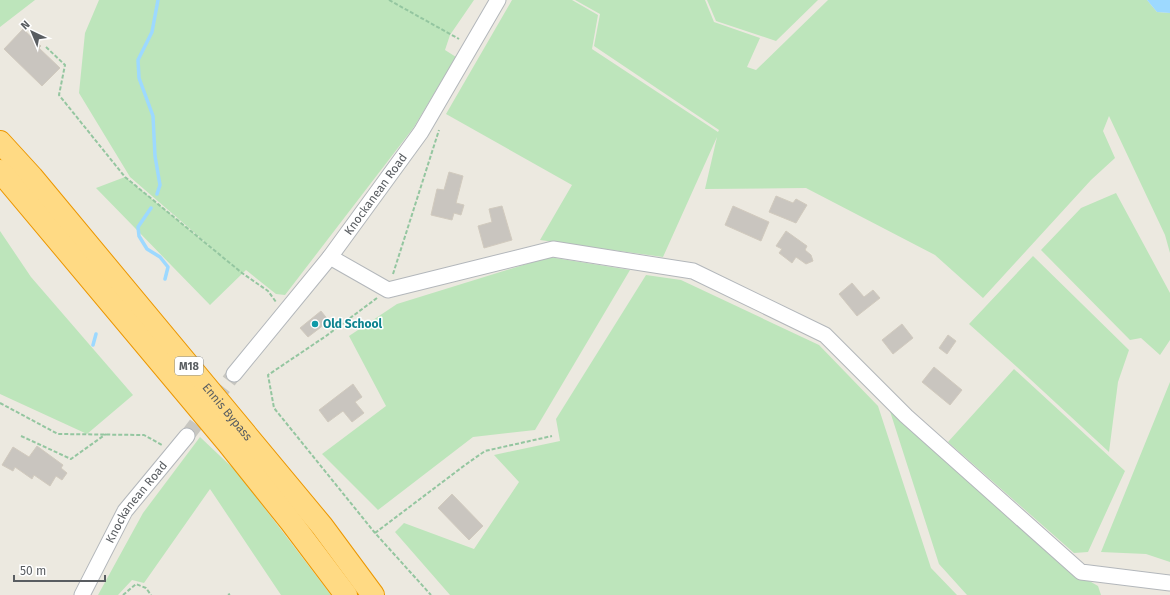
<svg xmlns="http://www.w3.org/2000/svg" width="1170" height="595" viewBox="0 0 1170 595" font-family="'Fira Sans',sans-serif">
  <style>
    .green { fill: #bde5bb }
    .water { fill: #9dd9ff }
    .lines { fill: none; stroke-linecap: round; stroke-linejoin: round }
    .stream { stroke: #9dd9ff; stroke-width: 3.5 }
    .building { fill: #c9c5bf; stroke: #d1cabe }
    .minor-tunnel { stroke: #c7c6c0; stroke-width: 15; stroke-dasharray: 15 8; stroke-linecap: butt }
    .minor-casing { stroke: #b3b7bb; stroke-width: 17 }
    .highway-casing { stroke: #ec9700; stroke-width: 24 }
    .path { stroke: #94c6a0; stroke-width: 2; stroke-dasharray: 4 2; stroke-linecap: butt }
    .minor { stroke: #fff; stroke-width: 15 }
    .highway { stroke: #ffda84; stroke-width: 22 }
    .culture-dot { fill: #0f9aa8; stroke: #fff; stroke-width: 1.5 }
    .labels { text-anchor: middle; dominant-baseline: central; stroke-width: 3; stroke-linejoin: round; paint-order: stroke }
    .shield { fill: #fff; stroke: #8b8e90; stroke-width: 1 }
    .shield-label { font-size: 11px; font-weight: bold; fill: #595d61 }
    .street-label { font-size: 12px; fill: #595d61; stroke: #fff }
    .culture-label { font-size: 12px; font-weight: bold; fill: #0d838f; stroke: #fff; text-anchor: start }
  </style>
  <rect width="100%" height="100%" fill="#ece9e0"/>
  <path class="green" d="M 0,0 L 35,0 L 0,27 Z
    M 99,0 L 474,0 L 450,35 L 445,50 L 456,57 L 414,127 L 285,295 L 276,294 L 246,270 L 210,305 L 96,188 L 125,177 L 218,253 L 130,177 L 79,93 L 85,33 Z
    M 512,0 L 572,0 L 598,15 L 592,49 L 718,132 L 719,130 L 594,46 L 600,14 L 575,0 L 705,0 L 714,22 L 760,38 L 747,67 L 756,70 L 828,0 L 1147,0 L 1157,12 L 1170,13 L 1170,253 L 1165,235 L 1109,116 L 1103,131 L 1115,158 L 1091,180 L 983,298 L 935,255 L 806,188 L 705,189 L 717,137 L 663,257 L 540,240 L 572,185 L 446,114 Z
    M 707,0 L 818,0 L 776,41 L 716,21 Z
    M 1116,193 L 1170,293 L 1170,340 L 1160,355 L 1141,338 L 1130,340 L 1041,250 L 1081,208 Z
    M 0,231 L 31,277 L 133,395 L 87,434 L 0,394 Z
    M 1033,256 L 1129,350 L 1118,382 L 1109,452 L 1017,367 L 969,324 Z
    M 549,257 L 630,270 L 535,430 L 473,437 L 378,510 L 322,454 L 386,406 L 349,336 L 397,304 Z
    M 646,275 L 681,280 L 819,345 L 878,406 L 931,568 L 957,595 L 450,595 L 395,532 L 404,523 L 474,549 L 519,482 L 494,455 L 560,441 L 556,419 Z
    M 1014,369 L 1125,471 L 1088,552 L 1074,553 L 948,442 Z
    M 1170,382 L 1170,562 L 1146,554 L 1101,552 Z
    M 888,405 L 1079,575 L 1098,586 L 1101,595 L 967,595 L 939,564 Z
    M 200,437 L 237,472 L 331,595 L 281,595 L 210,489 L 144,583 L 132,580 L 118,595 L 98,595 L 143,513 Z"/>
  <path class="water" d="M 1147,0 L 1170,0 L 1170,13 L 1157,12 Z"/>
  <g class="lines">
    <path class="stream" d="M 157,194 L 160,185 L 155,156 L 153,116 L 139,78 L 138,60 L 152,32 L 158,0
      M 151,208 L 138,227 L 139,236 L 147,249 L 160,257 L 168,267 L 165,279
      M 93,345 L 96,334"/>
  </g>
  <path class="building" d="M 23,29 L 41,46 L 39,48 L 60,68 L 42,86 L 4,49 Z
    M 449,172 L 463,176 L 456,203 L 464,205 L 461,215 L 454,213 L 452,220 L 431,215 L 437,189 L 444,190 Z
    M 776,196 L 793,203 L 796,199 L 807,205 L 796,223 L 769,212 Z
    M 502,206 L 512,240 L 484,248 L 478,226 L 492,222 L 489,209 Z
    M 733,206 L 769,222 L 761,241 L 725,225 Z
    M 786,231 L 807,246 L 805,250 L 811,255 L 813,261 L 806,264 L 796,257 L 792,263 L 779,253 L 782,249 L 776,246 Z
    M 852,283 L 864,297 L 873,290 L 880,298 L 857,316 L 839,294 Z
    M 321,311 L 329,321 L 308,337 L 300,328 Z
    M 902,324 L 913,338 L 893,354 L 882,340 Z
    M 948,335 L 956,341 L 947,354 L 939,348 Z
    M 934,367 L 962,390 L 950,405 L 922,382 Z
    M 353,384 L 362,397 L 355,402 L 364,413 L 352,422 L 343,411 L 328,422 L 319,410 Z
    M 37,446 L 63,465 L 61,468 L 67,473 L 62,480 L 56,476 L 50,486 L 34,475 L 32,479 L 15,467 L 13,471 L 2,465 L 13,447 L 29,457 Z
    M 452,494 L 483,526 L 469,540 L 438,508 Z"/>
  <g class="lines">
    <path class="minor-tunnel" d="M 187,436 L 234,374"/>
    <defs>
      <g id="minor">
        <path d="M 330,257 L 388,290 L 553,249 L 693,271 L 825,335 L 906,416 L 1081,572 L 1170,583"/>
        <path id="s1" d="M 234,374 L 330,257 L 421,132 L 498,0"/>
        <path id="s2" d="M 82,595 L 125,511 L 187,436"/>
      </g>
      <g id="highway">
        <path id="s3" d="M 0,142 L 32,177 L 322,526 L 373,595"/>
        <path d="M 0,171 L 227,442 L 291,522 L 346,595"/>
      </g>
    </defs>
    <use href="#minor" class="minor-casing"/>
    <use href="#highway" class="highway-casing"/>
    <path class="path" d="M 389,0 L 459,39
      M 46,47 L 65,65 L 59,95 L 125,177 L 242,273 L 268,291 L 276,302
      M 393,274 L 439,130
      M 377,298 L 326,336 L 268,375 L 274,408 L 375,533 L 431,595
      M 0,403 L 58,434 L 144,435 L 162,445
      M 21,436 L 71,459 L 106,434
      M 375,533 L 465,465 L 485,451 L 552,436
      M 123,595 L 136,584 L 146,588 L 151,595
      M 228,595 L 230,594"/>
    <use href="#minor" class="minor"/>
    <use href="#highway" class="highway"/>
  </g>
  <circle class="culture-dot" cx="315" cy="324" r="4"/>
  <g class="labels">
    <rect class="shield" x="175" y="357" width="28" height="18" rx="3"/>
    <g class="shield-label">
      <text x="189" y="366">M18</text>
    </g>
    <g class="street-label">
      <text stroke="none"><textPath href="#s1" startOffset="229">Knockanean Road</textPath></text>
      <text stroke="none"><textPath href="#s3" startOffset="353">Ennis Bypass</textPath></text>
      <text stroke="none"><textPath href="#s2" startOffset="108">Knockanean Road</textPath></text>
    </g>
    <g class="culture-label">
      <text x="323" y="324">Old School</text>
    </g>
  </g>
  <g transform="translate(32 32) rotate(316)" stroke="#ffffff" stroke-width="3" paint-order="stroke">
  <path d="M0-3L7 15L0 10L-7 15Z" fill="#595d61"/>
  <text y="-6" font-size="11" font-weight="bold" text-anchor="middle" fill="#595d61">N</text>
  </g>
  <path d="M14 575v6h91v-6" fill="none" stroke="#595d61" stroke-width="2"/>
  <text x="20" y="575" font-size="12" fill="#595d61" stroke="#ffffff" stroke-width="3" paint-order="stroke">50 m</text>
</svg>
